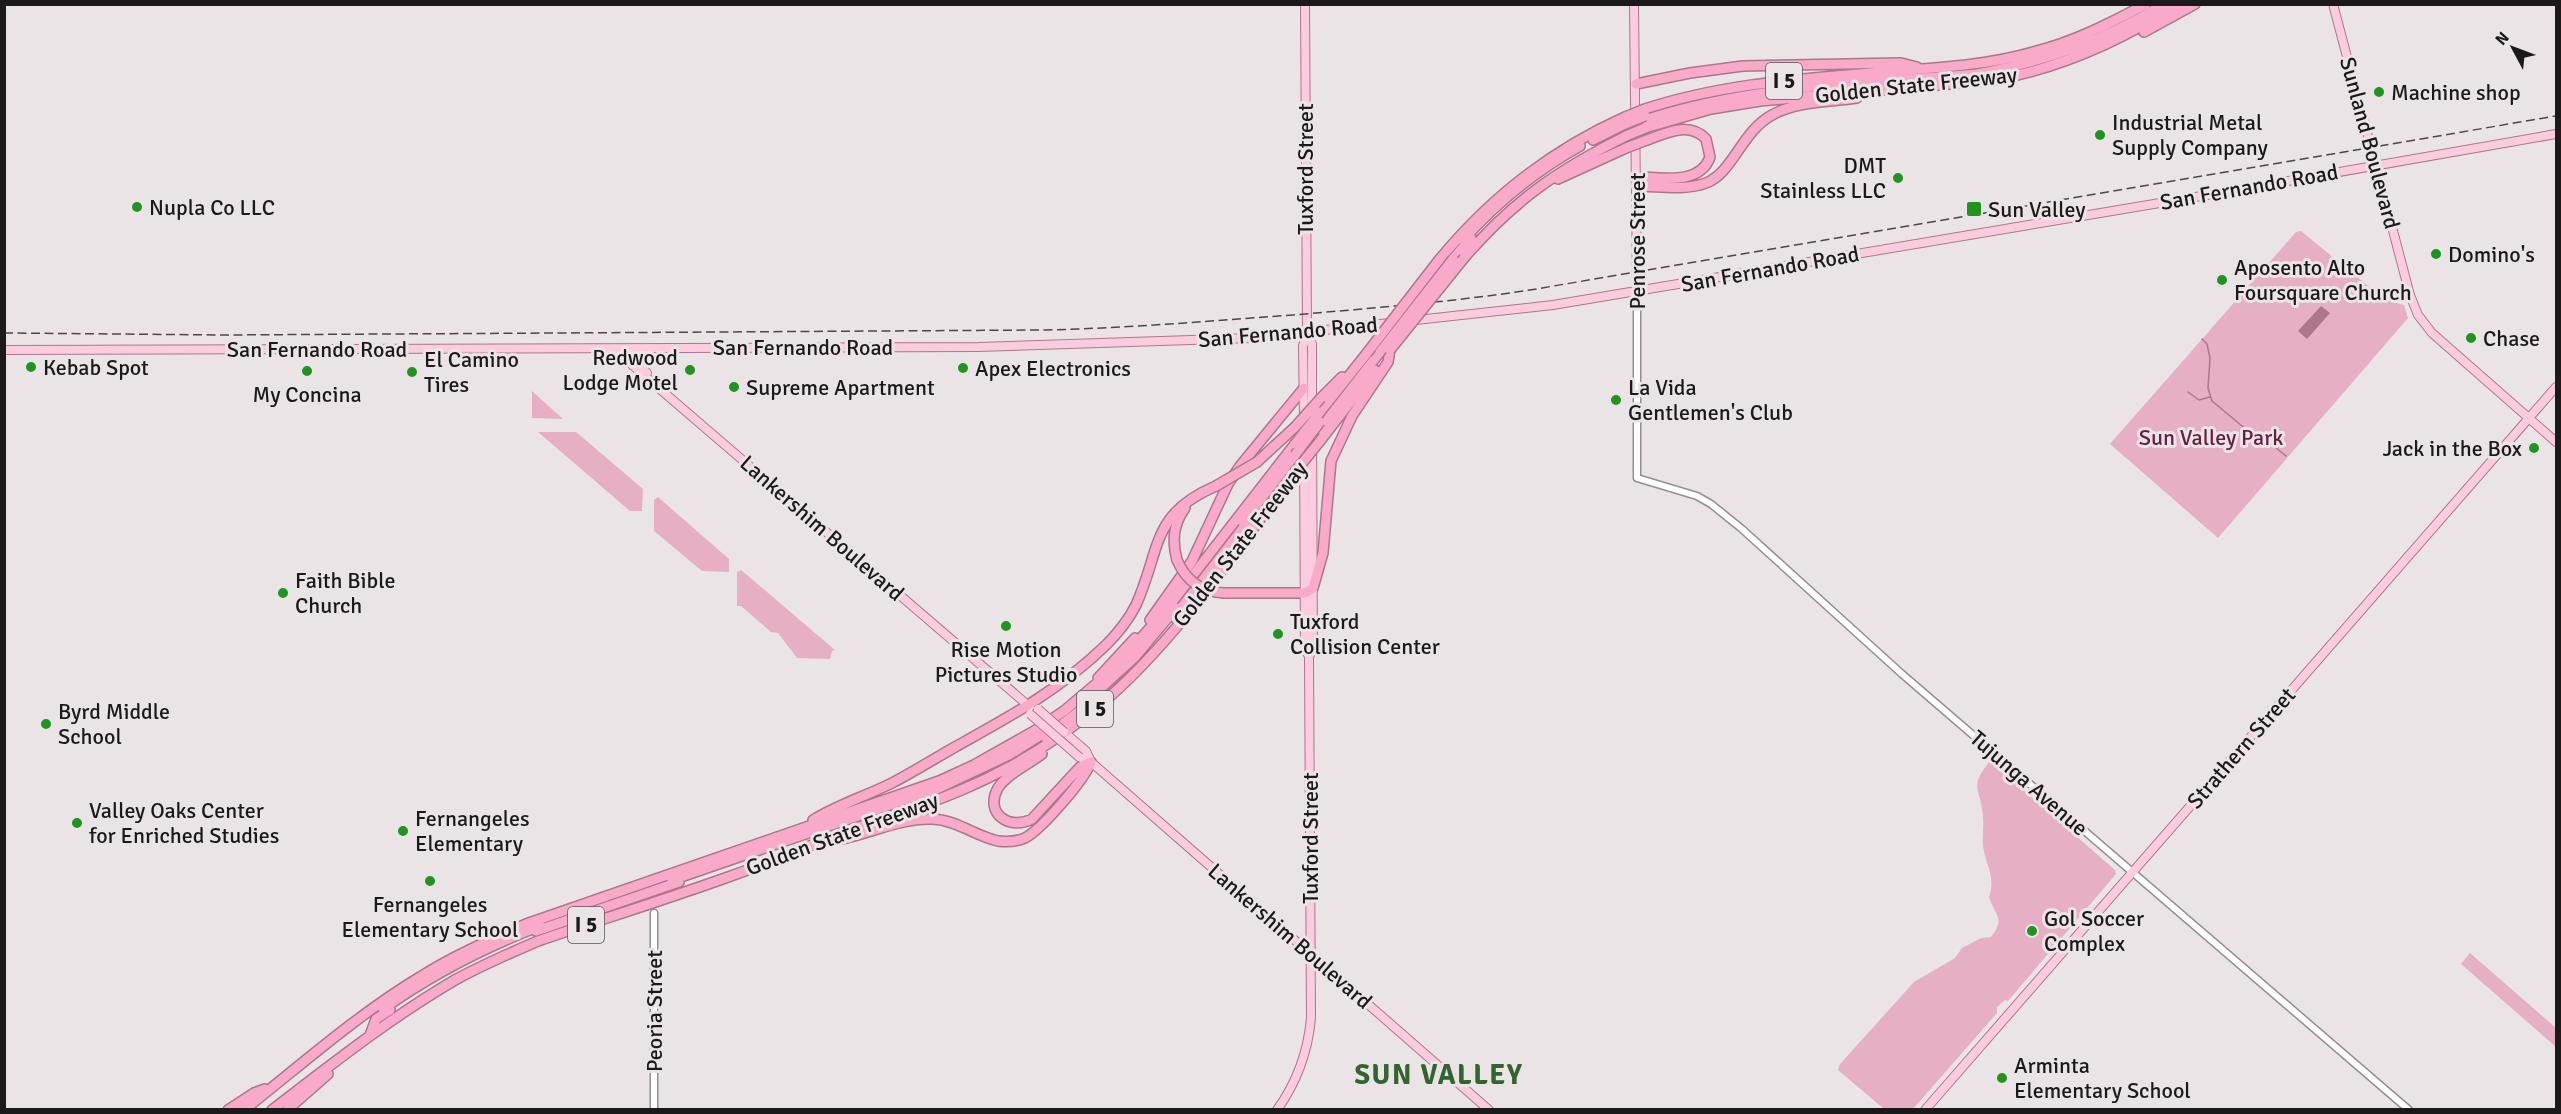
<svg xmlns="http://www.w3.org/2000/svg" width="2561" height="1114" viewBox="0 0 2561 1114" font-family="Signika,sans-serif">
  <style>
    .green { fill: #e7afc6 }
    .water { fill: #ae768e }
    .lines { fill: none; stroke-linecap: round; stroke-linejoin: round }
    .stream { stroke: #ae768e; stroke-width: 1.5 }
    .minor-casing { stroke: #948e90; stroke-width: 9 }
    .major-casing { stroke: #ab778d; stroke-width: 10 }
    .highway-casing { stroke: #ab778d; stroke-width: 12 }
    .minor { stroke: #fff; stroke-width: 6 }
    .major { stroke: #fbcce0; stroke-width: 8 }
    .highway { stroke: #f9aacb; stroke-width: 9 }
    .rail { stroke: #4a4749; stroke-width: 1.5; stroke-dasharray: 9 4.5; stroke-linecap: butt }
    .major-bridge-casing { stroke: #ab778d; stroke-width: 10; stroke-linecap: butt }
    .highway-bridge-casing { stroke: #ab778d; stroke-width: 12; stroke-linecap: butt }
    .major-bridge { stroke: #fbcce0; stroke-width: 8 }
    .highway-bridge { stroke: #f9aacb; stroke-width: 9 }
    .poi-dot { fill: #219420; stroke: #ebe4e7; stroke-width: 2 }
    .labels { text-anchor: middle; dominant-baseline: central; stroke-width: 6; stroke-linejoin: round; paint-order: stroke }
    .shield { fill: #ebe4e7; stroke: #595658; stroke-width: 1.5 }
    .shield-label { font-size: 21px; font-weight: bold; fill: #1b191a }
    .street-label { font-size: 22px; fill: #1b191a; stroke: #ebe4e7 }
    .poi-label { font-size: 22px; fill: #1b191a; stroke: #ebe4e7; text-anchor: start }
    .park-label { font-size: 22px; fill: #641f42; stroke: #ebe4e7 }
    .district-label { font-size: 28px; font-weight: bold; letter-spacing: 1.5px; fill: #31642e; stroke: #ebe4e7 }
  </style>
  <rect width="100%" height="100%" fill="#ebe4e7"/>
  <path class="green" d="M 2301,231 L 2378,294 L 2383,292 L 2393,302 L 2404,305 L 2408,318 L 2218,538 L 2110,444 L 2296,232 Z
    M 532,391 L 563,419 L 532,418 Z
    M 538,432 L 576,432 L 643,489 L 642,511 L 630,511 Z
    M 658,497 L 729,559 L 729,572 L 702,571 L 654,531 L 654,500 Z
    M 741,570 L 835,650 L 832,651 L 830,659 L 797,658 L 778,633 L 771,632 L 741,606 L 737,606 L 737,572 Z
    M 1990,761 L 2115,870 L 2116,874 L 2008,1001 L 2005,1000 L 1997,1007 L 1997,1013 L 1913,1109 L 1884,1109 L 1838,1070 L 1840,1064 L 1914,982 L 1955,958 L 1962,948 L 1981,938 L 1991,937 C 2006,918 1995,916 1989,897 C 1996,877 1986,866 1983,846 C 1982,837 1984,827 1983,818 C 1982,789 1967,789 1990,761 Z
    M 2470,953 L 2556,1028 L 2556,1047 L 2461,964 Z"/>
  <path class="water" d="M 2321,306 L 2330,313 L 2307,339 L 2298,331 Z"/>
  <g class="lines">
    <path class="stream" d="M 2202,339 L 2207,344 L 2210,358 L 2208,388 L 2212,401 L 2260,441 L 2275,447 L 2286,456
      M 2188,392 L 2199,400 L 2210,397"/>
    <defs>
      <path id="minor" d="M 1637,291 L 1637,478 L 1697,496 L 1711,504 L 1742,529 L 1902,674 L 2409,1110
        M 654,913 L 654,1110"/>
      <path id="major" d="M 1634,4 L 1637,291
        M 2333,4 L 2410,295 L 2418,315 L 2432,333 L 2556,442
        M 1307,333 L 1312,344 L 1312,412
        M 617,349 L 623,357 L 654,384 L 1030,707
        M 4,350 L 978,347 L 1252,338 L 1553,305 L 2225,192 L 2556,134
        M 647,373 L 640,364 L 639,358 L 651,348
        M 1304,419 L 1303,346 L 1307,333 L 1305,4
        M 1304,443 L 1305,648 L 1309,657
        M 1064,732 L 1086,751 L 1091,762
        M 1070,749 L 1079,757 L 1091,762 L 1489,1110
        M 1277,1110 C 1297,1082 1308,1052 1311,1018 L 1309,657 L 1313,648 L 1312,430
        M 1925,1110 L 2556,387"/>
      <path id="highway" d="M 2144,32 L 2195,4
        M 1636,84 L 1690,73 L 1743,66 L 1901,63 L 1917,67
        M 1645,109 C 1730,81 1818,78 1906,70 C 1949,67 1991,64 2033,52 C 2073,42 2109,24 2146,4
        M 1645,120 C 1750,85 1868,83 1977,74 C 2047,61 2103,41 2164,4
        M 1645,128 L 1711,109 L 1760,101 L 1994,80 C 2061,68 2121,41 2178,4
        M 1593,140 L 1625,124
        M 1637,177 C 1660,177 1700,186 1710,157 L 1706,139 C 1689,121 1666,133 1647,140
        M 1558,179 L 1626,148
        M 1637,186 C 1658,186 1685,191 1706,183 C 1733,173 1741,132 1772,115 C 1797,101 1830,102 1857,98
        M 1463,240 C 1496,203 1537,170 1580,146
        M 1464,258 C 1514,200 1558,170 1626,136
        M 1453,259 L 1471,238
        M 1439,260 C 1490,198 1551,150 1625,117
        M 1321,398 L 1342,377
        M 1320,412 L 1367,353
        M 1320,429 L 1380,352
        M 1320,441 L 1375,370
        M 1257,462 L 1295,427
        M 1243,522 L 1295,455
        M 1177,560 C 1172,541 1173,525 1185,508
        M 1224,593 L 1305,593 L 1313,588 L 1323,553 L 1331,461 L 1352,416 L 1388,362 L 1390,350
        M 1174,617 L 1250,519
        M 1150,620 L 1192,561 L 1228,484 L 1240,466 L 1304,388
        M 1098,678 L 1135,638
        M 1088,700 L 1134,658 L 1176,608
        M 1045,737 L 1094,700
        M 1042,754 C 1029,764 1007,774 998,788 C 984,813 1009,831 1032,819 L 1080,767 L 1091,762
        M 813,820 C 837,805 866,796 892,783 C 913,772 934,759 955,747 C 1009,717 1061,689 1106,645 C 1118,633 1128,621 1136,605 C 1161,550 1150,514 1216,486
        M 842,839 C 871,833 902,818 932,819 C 957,820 975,836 998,841 C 1007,842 1016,842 1025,838 C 1042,829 1084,780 1091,762
        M 672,880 L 939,788 L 1009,755 L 1041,735
        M 536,931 L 679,882
        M 383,1009 C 431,975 485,947 540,926
        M 370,1035 L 376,1019 L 390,1010
        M 228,1110 L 254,1093 L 265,1089
        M 244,1110 C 301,1065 357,1015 420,977 C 453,956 490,940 526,924 L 939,781 L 974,765 L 1036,730 L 1064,711 L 1116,667 L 1169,606 L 1295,444
        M 272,1110 C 332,1064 390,1018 455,980 C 482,965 510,953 538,941 C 635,908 735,878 829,838 C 872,821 917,809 959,791 C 1010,770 1058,740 1100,705 C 1174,643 1237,549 1295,472
        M 287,1110 L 328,1074"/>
    </defs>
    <use href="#minor" class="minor-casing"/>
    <use href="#major" class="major-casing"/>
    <use href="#highway" class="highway-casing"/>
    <use href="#minor" class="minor"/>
    <use href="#major" class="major"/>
    <use href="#highway" class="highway"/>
    <path class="rail" d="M 4,333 L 224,335 L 1046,330 C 1128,328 1210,321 1293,315 C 1372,308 1451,302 1530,290 L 2556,116"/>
    <defs>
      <path id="major-bridge" d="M 1038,709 L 1064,732
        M 1030,714 L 1070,749"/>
      <path id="highway-bridge" d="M 1625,117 L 1645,109
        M 1625,124 L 1645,116
        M 1626,136 L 1645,128
        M 1626,148 L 1647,140
        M 1390,350 L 1464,258
        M 1380,352 L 1453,259
        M 1367,353 L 1439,260
        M 1295,427 L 1321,398
        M 1295,444 L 1320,412
        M 1295,455 L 1320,422
        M 1295,472 L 1320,441
        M 1216,486 L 1257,462
        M 1177,560 C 1186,581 1202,592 1224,593"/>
    </defs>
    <use href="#major-bridge" class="major-bridge-casing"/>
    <use href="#highway-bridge" class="highway-bridge-casing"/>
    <use href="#major-bridge" class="major-bridge"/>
    <use href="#highway-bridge" class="highway-bridge"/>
  </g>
  <g class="poi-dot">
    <circle cx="2379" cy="92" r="6"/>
    <circle cx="2100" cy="135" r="6"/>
    <circle cx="1898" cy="178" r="6"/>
    <circle cx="137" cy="207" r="6"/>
    <rect x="1966" y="201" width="16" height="16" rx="3"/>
    <circle cx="2436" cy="254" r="6"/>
    <circle cx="2222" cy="280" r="6"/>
    <circle cx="2471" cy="338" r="6"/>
    <circle cx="31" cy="367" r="6"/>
    <circle cx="963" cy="368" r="6"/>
    <circle cx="690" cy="370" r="6"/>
    <circle cx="307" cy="371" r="6"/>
    <circle cx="412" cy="372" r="6"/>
    <circle cx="734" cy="387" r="6"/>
    <circle cx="1616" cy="400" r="6"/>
    <circle cx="2534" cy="448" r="6"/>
    <circle cx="283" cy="593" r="6"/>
    <circle cx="1006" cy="626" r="6"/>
    <circle cx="1278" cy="634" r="6"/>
    <circle cx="46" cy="724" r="6"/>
    <circle cx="77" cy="823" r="6"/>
    <circle cx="403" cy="831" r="6"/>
    <circle cx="430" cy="881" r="6"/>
    <circle cx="2032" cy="931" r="6"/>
    <circle cx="2002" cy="1078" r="6"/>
  </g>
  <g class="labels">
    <g class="shield">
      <rect x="1766" y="63" width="36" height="36" rx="4.5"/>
      <rect x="1077" y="691" width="36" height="36" rx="4.5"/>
      <rect x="568" y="907" width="36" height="36" rx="4.5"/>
    </g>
    <g class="shield-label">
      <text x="1784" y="81">I 5</text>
      <text x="1095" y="709">I 5</text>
      <text x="586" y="925">I 5</text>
    </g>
    <g class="street-label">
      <text transform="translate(1916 85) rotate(-6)">Golden State Freeway</text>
      <text transform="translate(2370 143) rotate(75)">Sunland Boulevard</text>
      <text transform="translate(1305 169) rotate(-90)">Tuxford Street</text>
      <text transform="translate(2249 187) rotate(-10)">San Fernando Road</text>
      <text transform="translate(1637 241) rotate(-90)">Penrose Street</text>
      <text transform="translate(1770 269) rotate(-10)">San Fernando Road</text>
      <text transform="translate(1288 332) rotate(-5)">San Fernando Road</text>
      <text x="803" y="347">San Fernando Road</text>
      <text x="317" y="349">San Fernando Road</text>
      <text transform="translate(822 528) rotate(41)">Lankershim Boulevard</text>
      <text transform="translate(1240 544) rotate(-52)">Golden State Freeway</text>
      <text transform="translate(2241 748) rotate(-49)">Strathern Street</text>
      <text transform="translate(2029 783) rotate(41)">Tujunga Avenue</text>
      <text transform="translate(842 834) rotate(-20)">Golden State Freeway</text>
      <text transform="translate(1310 838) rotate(-90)">Tuxford Street</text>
      <text transform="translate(1290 936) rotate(41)">Lankershim Boulevard</text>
      <text transform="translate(654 1011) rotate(-90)">Peoria Street</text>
    </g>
    <g class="poi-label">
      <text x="2391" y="92">Machine shop</text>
      <text x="2112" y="122">Industrial Metal<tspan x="2112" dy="25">Supply Company</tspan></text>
      <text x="1886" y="165" text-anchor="end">DMT<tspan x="1886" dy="25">Stainless LLC</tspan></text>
      <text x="149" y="207">Nupla Co LLC</text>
      <text x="1988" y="209">Sun Valley</text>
      <text x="2448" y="254">Domino's</text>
      <text x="2234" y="267">Aposento Alto<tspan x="2234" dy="25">Foursquare Church</tspan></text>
      <text x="2483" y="338">Chase</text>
      <text x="678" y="357" text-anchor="end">Redwood<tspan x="678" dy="25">Lodge Motel</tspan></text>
      <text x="424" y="359">El Camino<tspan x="424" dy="25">Tires</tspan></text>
      <text x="43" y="367">Kebab Spot</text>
      <text x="975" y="368">Apex Electronics</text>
      <text x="746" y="387">Supreme Apartment</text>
      <text x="1628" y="387">La Vida<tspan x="1628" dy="25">Gentlemen's Club</tspan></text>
      <text x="307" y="394" text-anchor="middle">My Concina</text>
      <text x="2522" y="448" text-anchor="end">Jack in the Box</text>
      <text x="295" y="580">Faith Bible<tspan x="295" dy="25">Church</tspan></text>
      <text x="1290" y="621">Tuxford<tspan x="1290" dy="25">Collision Center</tspan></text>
      <text x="1006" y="649" text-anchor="middle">Rise Motion<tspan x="1006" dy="25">Pictures Studio</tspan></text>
      <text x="58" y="711">Byrd Middle<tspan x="58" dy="25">School</tspan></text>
      <text x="89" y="810">Valley Oaks Center<tspan x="89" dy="25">for Enriched Studies</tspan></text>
      <text x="415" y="818">Fernangeles<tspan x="415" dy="25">Elementary</tspan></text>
      <text x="430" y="904" text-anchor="middle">Fernangeles<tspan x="430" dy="25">Elementary School</tspan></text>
      <text x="2044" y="918">Gol Soccer<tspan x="2044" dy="25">Complex</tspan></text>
      <text x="2014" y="1065">Arminta<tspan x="2014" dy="25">Elementary School</tspan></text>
    </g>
    <g class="park-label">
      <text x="2211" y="437">Sun Valley Park</text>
    </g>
    <g class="district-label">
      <text x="1439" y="1075">SUN VALLEY</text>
    </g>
  </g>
  <rect width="2561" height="1114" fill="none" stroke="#1b191a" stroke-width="12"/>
  <g transform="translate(2513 48) rotate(311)" stroke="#ebe4e7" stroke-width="4.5" paint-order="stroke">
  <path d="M0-4.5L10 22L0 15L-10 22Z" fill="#1b191a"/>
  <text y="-9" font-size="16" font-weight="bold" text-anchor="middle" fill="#1b191a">N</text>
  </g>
</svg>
